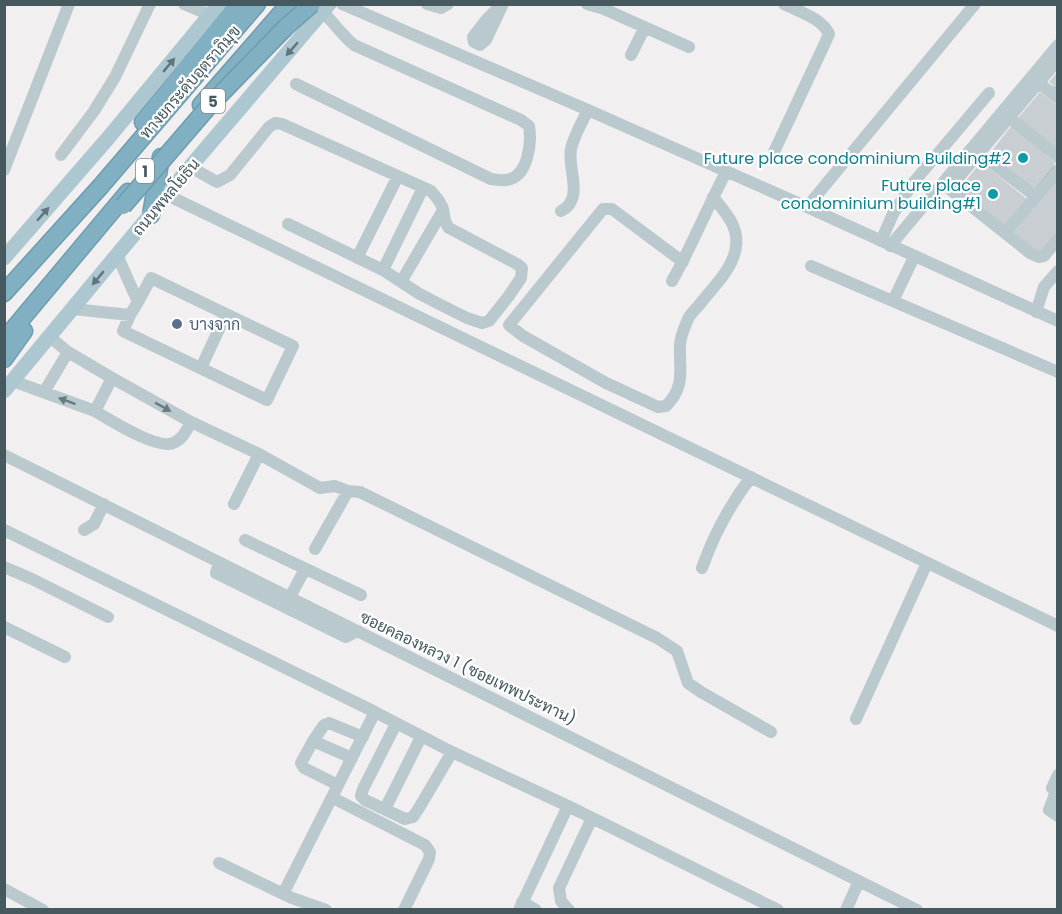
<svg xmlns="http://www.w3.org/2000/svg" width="1062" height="914" viewBox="0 0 1062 914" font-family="Poppins,Sarabun,sans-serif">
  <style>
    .building { fill: #c9ced3; filter: url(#shadow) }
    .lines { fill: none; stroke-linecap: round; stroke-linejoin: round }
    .highway-casing { stroke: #6e9caf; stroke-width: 19 }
    .minor { stroke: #b9c9ce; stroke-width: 12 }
    .major { stroke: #adc7d1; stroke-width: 15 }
    .highway { stroke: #82b0c3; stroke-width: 16 }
    .highway-bridge-casing { stroke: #6e9caf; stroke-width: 19; stroke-linecap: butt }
    .highway-bridge { stroke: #82b0c3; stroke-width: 16 }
    .oneway { fill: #5f747c }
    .oneway2 { fill: #687b80 }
    .culture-dot { fill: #0f9aa8; stroke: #fff; stroke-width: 2 }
    .service-dot { fill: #5c6f8a; stroke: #fff; stroke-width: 2 }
    .labels { text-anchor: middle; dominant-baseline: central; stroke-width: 4.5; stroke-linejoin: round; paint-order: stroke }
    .shield { fill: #fff; stroke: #7d8b8f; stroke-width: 1.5 }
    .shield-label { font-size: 15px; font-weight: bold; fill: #45595f }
    .street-label { font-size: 16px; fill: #45595f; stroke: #fff }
    .culture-label { font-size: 16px; fill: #0d838f; stroke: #fff; text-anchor: end }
    .service-label { font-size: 16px; fill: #4e5e75; stroke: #fff; text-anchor: start }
  </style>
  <defs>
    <filter id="shadow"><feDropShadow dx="3" dy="5.5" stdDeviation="1.5" flood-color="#0004"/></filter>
  </defs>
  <rect width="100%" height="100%" fill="#f2eff0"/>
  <path class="building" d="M 1058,71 L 1058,88 L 1049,82 Z
    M 1040,92 L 1058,106 L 1058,150 L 1018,118 Z
    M 1012,125 L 1055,163 L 1034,189 L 990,153 Z
    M 981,162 L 1027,199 L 1005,225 L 959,189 Z
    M 1058,177 L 1058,231 L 1039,252 L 1013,233 Z"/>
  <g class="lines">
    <defs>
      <path id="highway" d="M 201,105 L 289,4
        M 143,122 L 238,4
        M 151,215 L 161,157
        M 4,293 L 100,187 L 257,4
        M 4,340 L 128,192
        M 4,359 L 24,331"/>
    </defs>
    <use href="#highway" class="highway-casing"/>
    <path class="minor" d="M 184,4 L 210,15
      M 342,4 L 588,110 L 807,207 L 1058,321
      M 427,4 L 441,8 L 448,4
      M 502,4 L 487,19 L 473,37 L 474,42 L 480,45 L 486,40 L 503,4
      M 587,4 L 604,9 L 689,47
      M 631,55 L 645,27
      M 1058,60 L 952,185 L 951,190 L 1030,253 L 1039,257 L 1044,256 L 1058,239
      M 1039,83 L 1058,98
      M 296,84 L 491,179 C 495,179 501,181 506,180 C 528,178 532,143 529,126 L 521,120 L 354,45 C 342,35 334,23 323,12
      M 1010,118 L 1058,157
      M 774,152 L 825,43 L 829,34 C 822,18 799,12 784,4
      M 980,154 L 1035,196
      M 61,155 L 94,111 L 115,77 L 150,4
      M 190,167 L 217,182 L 230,175 L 269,127 L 275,123 L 282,124 L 431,191 C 436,197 441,202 443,209 C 445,217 443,221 449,228 L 517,264 L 522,268 L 521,278 L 508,297 L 489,321 L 482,323 L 467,318 L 441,305 L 418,293 L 383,270 L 288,224
      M 4,170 L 69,4
      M 167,195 L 1058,626
      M 807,207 L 975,4
      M 561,211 C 585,199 567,169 571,149 C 574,136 582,122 588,110
      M 1005,233 L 1058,171
      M 881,241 L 893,214 L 913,183 L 989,93
      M 890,246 L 1058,45
      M 357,258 L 398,176
      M 683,262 L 612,209 L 603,209 L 509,325 L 523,336 L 606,383 L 658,407 L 666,406 C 686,386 679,370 680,345 C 680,337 685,326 688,319 C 691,313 696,309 700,304 C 713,287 734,268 736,246 C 739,226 724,211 713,197
      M 811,266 L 1058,372
      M 383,270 L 423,188
      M 672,281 C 692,246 707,208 726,172
      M 401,282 L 443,210
      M 893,301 L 914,257
      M 73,309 L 130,315 L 138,302 L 117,255
      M 1036,312 L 1044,287 L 1058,271
      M 130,315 L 123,331 L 267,400 L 293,346 L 151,278 L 138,302
      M 201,368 L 226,314
      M 13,381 L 95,411 L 112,378 L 68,352 L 50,337
      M 44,392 L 68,352
      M 95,411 C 110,420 158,450 173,443 C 183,439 186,431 191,422 L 112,378
      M 191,422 L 259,454 L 320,488 L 335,486 L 348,491 L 360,492 L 657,638 L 677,651 L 688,683 L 701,692 L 771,732
      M 4,455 L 917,910
      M 234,504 L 259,454
      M 4,530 L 375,712 L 452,752 L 568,806 L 778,910
      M 84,530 L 94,524 L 104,504
      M 245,540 L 361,595
      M 315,549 L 348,491
      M 219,562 L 216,573 L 346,637 L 358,631
      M 4,567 L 32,579 L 108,617
      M 702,568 C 714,534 729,506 751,477
      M 290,597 L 305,569
      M 4,627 L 65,657
      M 856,719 L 927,563
      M 396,724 L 363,789 L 361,796 L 365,800 L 405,819 L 413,817 L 419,808 L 452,752
      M 313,741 L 324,725 L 329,723 L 363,737
      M 1058,775 L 1052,788 L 1058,792
      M 338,785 L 304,768 L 301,763 L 313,741 L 352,758
      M 1056,791 L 1049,810 L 1058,816
      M 333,798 L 425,845 L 430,852 L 429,859 L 404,910
      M 385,809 L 421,737
      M 219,863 L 292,898 L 326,910
      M 4,889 L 43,910
      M 283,894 L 375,712
      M 522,902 L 536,910
      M 519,910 L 568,806
      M 569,910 L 567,908 L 561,901 L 559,888 L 592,818
      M 846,910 L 859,881"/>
    <path class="major" d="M 4,258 L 109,137 L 219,4
      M 4,391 L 190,167 L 329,4"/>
    <use href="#highway" class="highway"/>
    <defs>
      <path id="highway-bridge" d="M 123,206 L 210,105 L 286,27 L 312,4"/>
    </defs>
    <use href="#highway-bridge" class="highway-bridge-casing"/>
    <use href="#highway-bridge" class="highway-bridge"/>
  </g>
  <defs><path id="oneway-solid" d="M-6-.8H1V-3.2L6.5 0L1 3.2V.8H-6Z" transform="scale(1.5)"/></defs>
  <g class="oneway">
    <use href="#oneway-solid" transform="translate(292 49) rotate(131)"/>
    <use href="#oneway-solid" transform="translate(169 65) rotate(-50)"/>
    <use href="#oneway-solid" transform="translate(43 214) rotate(-49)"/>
    <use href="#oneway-solid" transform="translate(98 278) rotate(130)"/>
  </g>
  <g class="oneway2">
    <use href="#oneway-solid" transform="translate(67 401) rotate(-160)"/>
    <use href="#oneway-solid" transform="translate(163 407) rotate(29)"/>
  </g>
  <g class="culture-dot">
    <circle cx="1023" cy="158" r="6"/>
    <circle cx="993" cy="194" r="6"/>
  </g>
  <circle class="service-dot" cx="177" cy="324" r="6"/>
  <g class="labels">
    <g class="shield">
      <rect x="201" y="89" width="24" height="24" rx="4.5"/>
      <rect x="136" y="159" width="18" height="24" rx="4.5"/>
    </g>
    <g class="shield-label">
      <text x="213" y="101">5</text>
      <text x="145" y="171">1</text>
    </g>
    <g class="street-label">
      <text transform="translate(190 82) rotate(-49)">ทางยกระดับอุตราภิมุข</text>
      <text transform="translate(166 197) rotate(-50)">ถนนพหลโยธิน</text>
      <text transform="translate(468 668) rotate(26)">ซอยคลองหลวง 1 (ซอยเทพประทาน)</text>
    </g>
    <g class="culture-label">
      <text x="1011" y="158">Future place condominium Building#2</text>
      <text x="981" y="185">Future place<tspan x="981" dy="18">condominium building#1</tspan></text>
    </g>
    <g class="service-label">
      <text x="189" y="324">บางจาก</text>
    </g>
  </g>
  <rect width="1062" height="914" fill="none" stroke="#45595f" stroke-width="12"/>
</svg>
